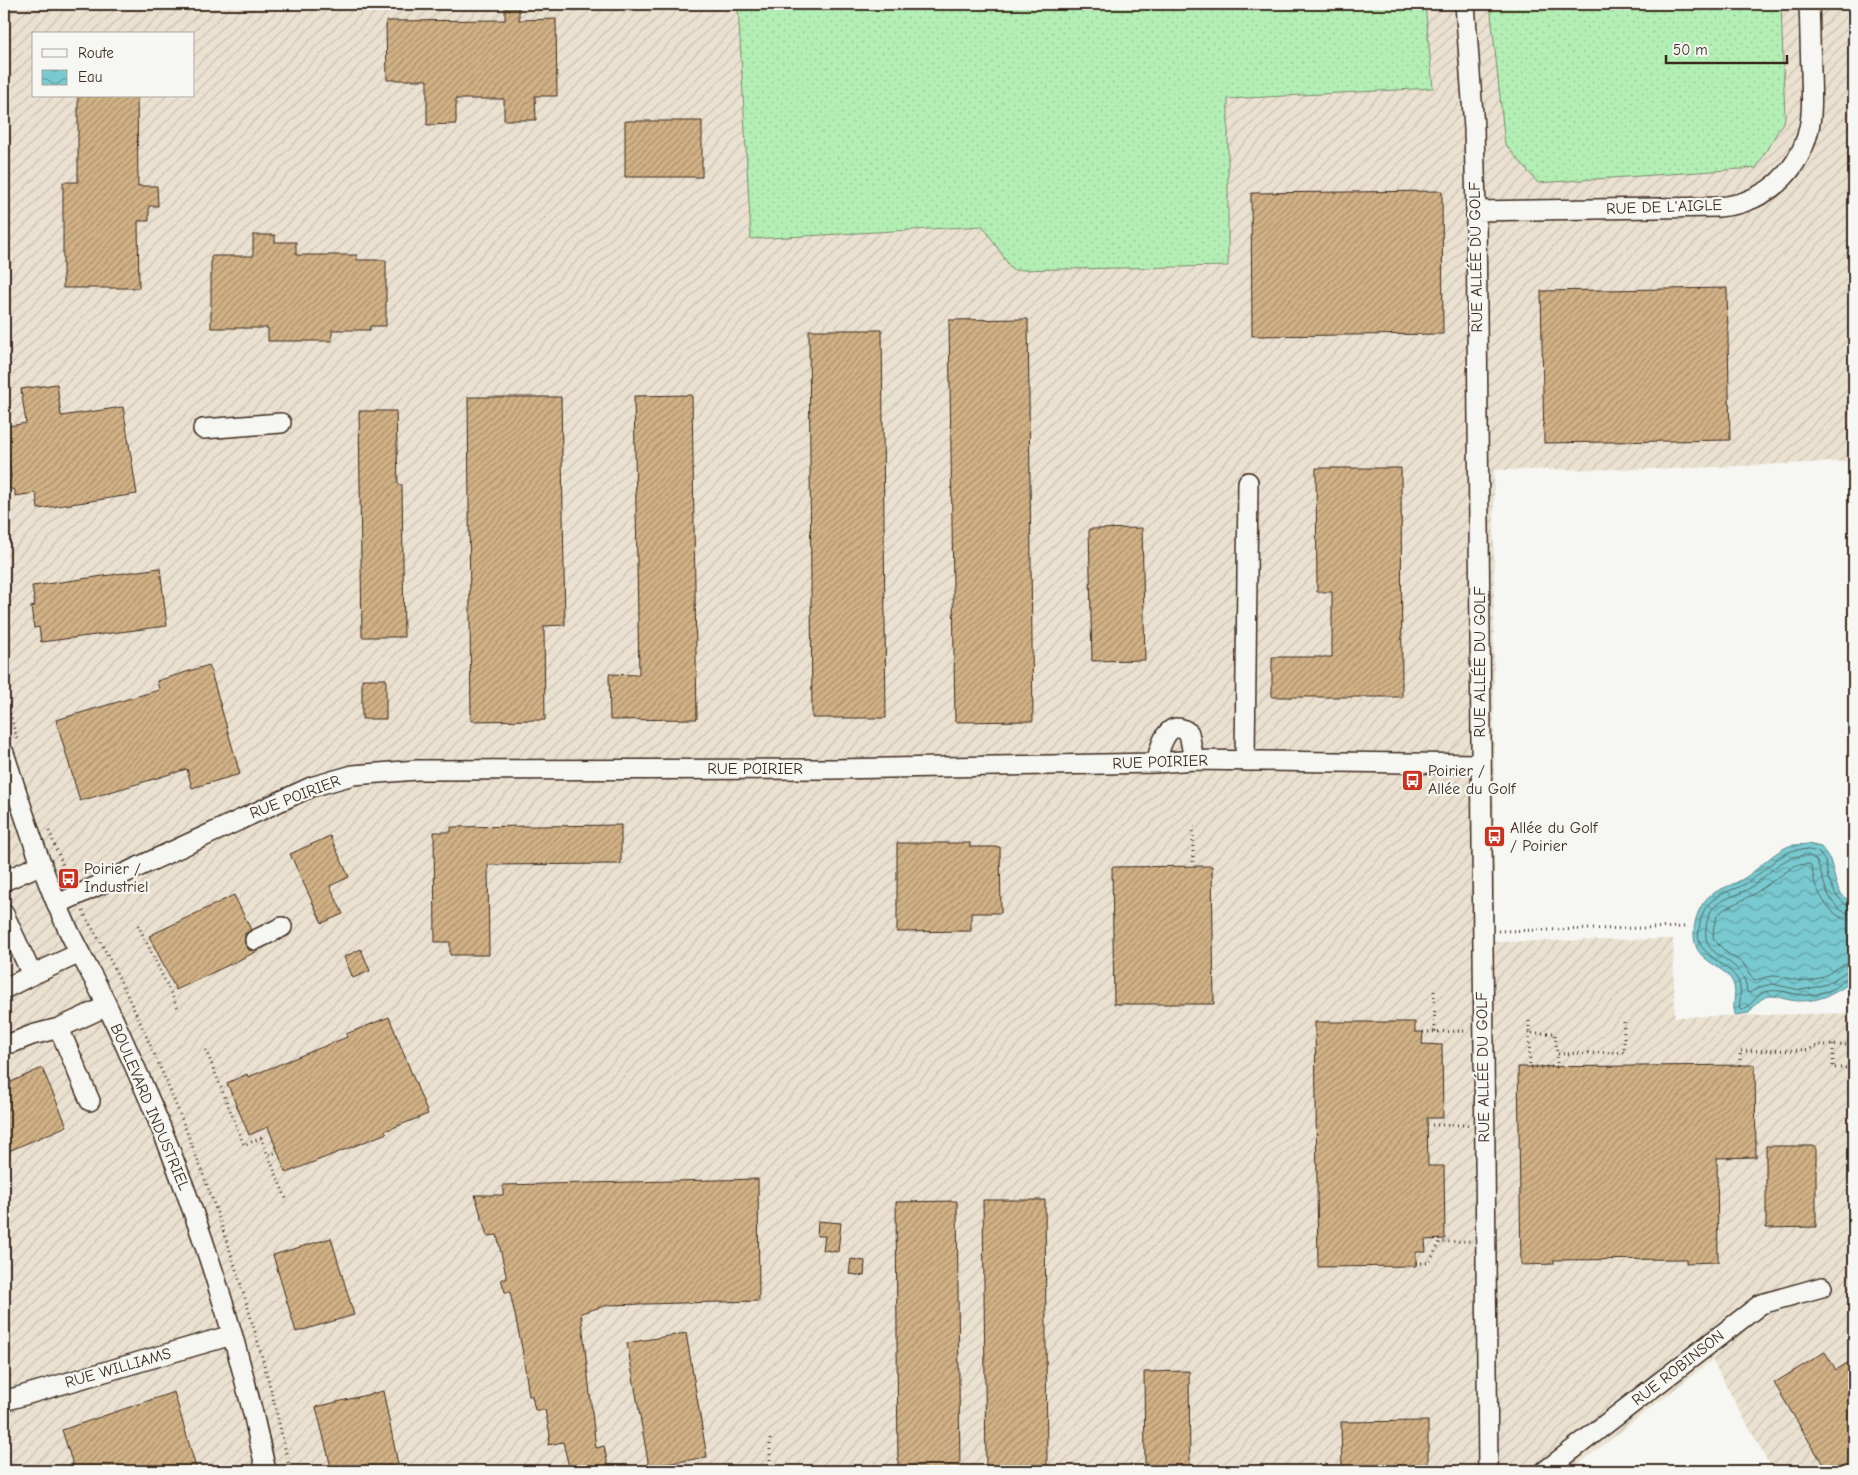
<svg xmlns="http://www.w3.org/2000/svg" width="1858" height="1475" viewBox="0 0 1858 1475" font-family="'Comic Neue',sans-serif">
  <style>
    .industrial { fill: url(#industrial-furrows); fill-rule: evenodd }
    .grass { fill: url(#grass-dots); stroke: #778c6a }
    .water { fill: url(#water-waves); stroke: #608989 }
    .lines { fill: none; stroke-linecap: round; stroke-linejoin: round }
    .shore { stroke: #536a65; stroke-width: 1 }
    .building { fill: url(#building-hatch); stroke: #3b2a1e }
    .minor-casing { stroke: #3b2a1e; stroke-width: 22 }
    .path { stroke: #3b2a1e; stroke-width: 3; stroke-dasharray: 1 4; stroke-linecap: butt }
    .minor { stroke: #f6f6f2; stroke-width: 19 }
    .labels { text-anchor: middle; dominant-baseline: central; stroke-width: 4.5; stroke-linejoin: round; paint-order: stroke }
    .street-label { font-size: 16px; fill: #3b2a1e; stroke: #f6f6f2 }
    .poi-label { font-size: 16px; fill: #3b2a1e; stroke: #f6f6f2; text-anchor: start }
  </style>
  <defs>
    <pattern id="industrial-furrows" width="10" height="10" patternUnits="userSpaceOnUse" patternTransform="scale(1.25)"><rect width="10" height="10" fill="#ebe1d1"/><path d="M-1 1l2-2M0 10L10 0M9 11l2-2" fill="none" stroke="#cac1b3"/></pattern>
    <pattern id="grass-dots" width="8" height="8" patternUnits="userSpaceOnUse" patternTransform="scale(1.25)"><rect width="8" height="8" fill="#b3efb5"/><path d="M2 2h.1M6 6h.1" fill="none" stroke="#9bcd9b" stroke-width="1.8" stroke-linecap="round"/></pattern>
    <pattern id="water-waves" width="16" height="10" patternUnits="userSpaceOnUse" patternTransform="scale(1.25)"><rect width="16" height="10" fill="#78c9d0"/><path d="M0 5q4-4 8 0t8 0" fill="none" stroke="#64a3a8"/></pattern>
    <pattern id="building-hatch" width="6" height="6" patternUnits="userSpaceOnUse" patternTransform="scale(1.25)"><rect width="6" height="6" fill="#d1b185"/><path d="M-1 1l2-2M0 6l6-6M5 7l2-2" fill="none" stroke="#ab906c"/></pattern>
  </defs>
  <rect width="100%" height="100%" fill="#f6f6f2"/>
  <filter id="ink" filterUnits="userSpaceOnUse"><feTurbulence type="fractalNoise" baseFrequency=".02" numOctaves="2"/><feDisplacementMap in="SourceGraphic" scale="10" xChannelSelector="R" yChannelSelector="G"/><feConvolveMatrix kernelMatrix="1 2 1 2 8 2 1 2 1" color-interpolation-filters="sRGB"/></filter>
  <g filter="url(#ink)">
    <path class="industrial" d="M 4,4 L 1854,4 L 1854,461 L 1667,469 L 1494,470 L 1494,942 L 1673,939 L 1675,1017 L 1854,1013 L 1854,1471 L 1773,1471 L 1712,1360 L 1570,1471 L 4,1471 ZM 34,34 L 194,34 L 194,96 L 34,96 Z"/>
    <path class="grass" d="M 738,4 L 1425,4 L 1433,88 L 1228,99 L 1228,266 L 1012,270 L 983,226 L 751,239 Z
      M 1490,4 L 1781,4 L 1785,119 L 1756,168 L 1538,183 L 1505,144 Z"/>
    <path class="water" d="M 1808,844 L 1821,847 C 1824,851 1828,856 1830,860 C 1836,877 1834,895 1854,903 L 1854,979 C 1840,992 1821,1001 1801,1001 C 1775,1001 1769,984 1749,1013 L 1735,1015 C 1731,1003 1739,991 1731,979 C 1727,971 1706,962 1699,952 C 1688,936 1696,905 1712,894 C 1721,888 1733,885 1743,879 C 1758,870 1772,853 1789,846 C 1795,844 1802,845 1808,844 Z"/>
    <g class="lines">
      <path class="shore" d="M 1854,907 L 1846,905 L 1836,895 L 1828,878 L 1825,861 L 1818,852 C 1810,850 1800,848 1792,851 C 1776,856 1759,876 1745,884 C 1732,891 1715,894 1706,907 C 1701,915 1697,932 1699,941 C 1701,947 1706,952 1711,956 C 1732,975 1745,973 1739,1008 L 1741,1010 C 1751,1008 1755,995 1765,992 C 1780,987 1796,997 1812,995 C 1818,994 1825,992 1831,990 C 1839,986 1845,977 1854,976
        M 1854,914 C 1820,912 1825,862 1812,857 C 1808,855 1798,856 1793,857 C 1778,862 1763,879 1750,888 C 1738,896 1719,898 1711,911 C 1707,918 1705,929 1706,937 C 1707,959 1746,959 1747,992 L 1749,993 L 1760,987 L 1772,984 L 1800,990 L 1812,988 L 1827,984 L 1847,971 L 1854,970
        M 1854,921 C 1834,920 1822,901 1815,884 C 1813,877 1813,870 1810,864 L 1796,865 L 1754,894 L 1723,910 L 1717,916 L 1714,926 L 1713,937 L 1715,941 L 1727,953 L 1743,963 L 1754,981 C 1760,979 1767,976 1773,976 C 1787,976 1798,983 1812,981 C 1828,977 1839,963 1854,962"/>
    </g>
    <path class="building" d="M 505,8 L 519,8 L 519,20 L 556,19 L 557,96 L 535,96 L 536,120 L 504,120 L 504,99 L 456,99 L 456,124 L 427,125 L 427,80 L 387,80 L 386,21 L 505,20 Z
      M 78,96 L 137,96 L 138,186 L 157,186 L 158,206 L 149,206 L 149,221 L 138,221 L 139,288 L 63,288 L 63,182 L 78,182 Z
      M 625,121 L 702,121 L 702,177 L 625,177 Z
      M 1442,191 L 1443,334 L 1252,336 L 1251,193 Z
      M 253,235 L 275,235 L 275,242 L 296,242 L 296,255 L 357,255 L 357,260 L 386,260 L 386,326 L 370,326 L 370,330 L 332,330 L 332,341 L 268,341 L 268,328 L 211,328 L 211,256 L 253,256 Z
      M 1727,288 L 1730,440 L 1544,443 L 1541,291 Z
      M 1028,319 L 1033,721 L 955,722 L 949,320 Z
      M 809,330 L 882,330 L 886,718 L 812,718 Z
      M 57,384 L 61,416 L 123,407 L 137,494 L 38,509 L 36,493 L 15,496 L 15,490 L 7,488 L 11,477 L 4,427 L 26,423 L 21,389 Z
      M 692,395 L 697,719 L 610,720 L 609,674 L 639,675 L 634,396 Z
      M 468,397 L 561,397 L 565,625 L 544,626 L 545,720 L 471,721 Z
      M 359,411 L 396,411 L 398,484 L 402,485 L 404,637 L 362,637 Z
      M 1316,468 L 1401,468 L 1402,697 L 1272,697 L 1272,657 L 1332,657 L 1332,592 L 1317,592 Z
      M 1142,528 L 1145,660 L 1092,661 L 1089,529 Z
      M 160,568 L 167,626 L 41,642 L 39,627 L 34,628 L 31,607 L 35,606 L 32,586 Z
      M 209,665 L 240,774 L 192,788 L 187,769 L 80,801 L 56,720 L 159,690 L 157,681 Z
      M 362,679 L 386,679 L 386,719 L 362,719 Z
      M 621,825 L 621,864 L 488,865 L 489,955 L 450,955 L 450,942 L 435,942 L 434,832 L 451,832 L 451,827 Z
      M 330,836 L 349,877 L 330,886 L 343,914 L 322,923 L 290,854 Z
      M 897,843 L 970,843 L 970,847 L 1000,847 L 1001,913 L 971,913 L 971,931 L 897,932 Z
      M 1212,866 L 1214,1004 L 1114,1004 L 1112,867 Z
      M 234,895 L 251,930 L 245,934 L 245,944 L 249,950 L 258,951 L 176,990 L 149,936 Z
      M 361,949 L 370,971 L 353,978 L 344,957 Z
      M 389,1017 L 428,1114 L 385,1131 L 387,1133 L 286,1173 L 268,1127 L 249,1135 L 227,1083 L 247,1074 L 248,1077 L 347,1037 L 346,1034 Z
      M 1315,1022 L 1415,1022 L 1415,1032 L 1423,1032 L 1422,1044 L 1442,1045 L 1443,1118 L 1427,1118 L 1428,1166 L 1444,1166 L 1445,1239 L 1425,1240 L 1426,1252 L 1416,1252 L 1416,1266 L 1318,1267 Z
      M 1755,1065 L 1756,1157 L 1717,1158 L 1718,1262 L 1686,1263 L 1686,1259 L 1554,1260 L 1554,1264 L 1521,1265 L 1518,1067 Z
      M 42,1068 L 67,1126 L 4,1153 L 4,1085 Z
      M 1766,1146 L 1816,1146 L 1816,1227 L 1766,1228 Z
      M 758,1179 L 759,1301 L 608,1305 L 581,1313 L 596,1448 L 604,1446 L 608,1466 L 606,1466 L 607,1471 L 570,1471 L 563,1442 L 548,1445 L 550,1435 L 545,1410 L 535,1410 L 532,1396 L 529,1396 L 522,1348 L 510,1292 L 505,1292 L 501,1279 L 507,1279 L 497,1235 L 487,1236 L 475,1195 L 503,1195 L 503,1185 Z
      M 983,1200 L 1045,1200 L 1047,1471 L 986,1471 Z
      M 957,1201 L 960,1471 L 898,1471 L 896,1202 Z
      M 818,1221 L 841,1223 L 838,1252 L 823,1250 L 825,1236 L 817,1236 Z
      M 331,1238 L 354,1315 L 296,1332 L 273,1255 Z
      M 851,1259 L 865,1261 L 864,1276 L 849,1274 Z
      M 686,1333 L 707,1457 L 649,1467 L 627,1343 Z
      M 1825,1352 L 1836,1370 L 1854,1359 L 1854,1471 L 1827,1471 L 1774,1383 Z
      M 1189,1371 L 1190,1468 L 1145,1468 L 1144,1372 Z
      M 383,1391 L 398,1464 L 362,1471 L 332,1471 L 316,1407 Z
      M 174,1392 L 197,1471 L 75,1471 L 62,1430 Z
      M 1428,1421 L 1428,1471 L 1342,1471 L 1341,1422 Z"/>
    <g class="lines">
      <defs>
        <path id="minor" d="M 1465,4 L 1474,128 L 1476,211 L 1488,1471
          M 1476,211 L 1718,207 C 1727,206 1736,205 1744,202 C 1780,190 1804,160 1810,123 C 1813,106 1811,87 1811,69 C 1810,48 1810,26 1809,4
          M 203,429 L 281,423
          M 4,753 C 23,811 41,871 67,927 C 76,947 87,966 97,985 C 117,1025 135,1067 153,1108 C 202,1225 240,1347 266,1471
          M 1245,761 L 1248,482
          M 1156,763 C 1160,747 1167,716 1189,733 L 1194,760
          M 4,881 L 42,864
          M 58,904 L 311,787 L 353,775 L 417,770 L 835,769 L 1156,763 L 1194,760 L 1480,764
          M 4,914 L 32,975 L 80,953
          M 255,940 L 282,927
          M 4,989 L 32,975
          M 4,1043 L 12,1043 L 32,1035 L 59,1028
          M 90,1101 L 59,1028 L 107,1006
          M 4,1401 L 232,1335
          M 1545,1471 L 1761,1304 L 1822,1287"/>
      </defs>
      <use href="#minor" class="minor-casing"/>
      <path class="path" d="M 4,694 L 18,742
        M 1193,826 L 1193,866
        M 49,831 L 69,880
        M 83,911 C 90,926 100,940 107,954 C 121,982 135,1011 148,1040 C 210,1178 258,1323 290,1471
        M 138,925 L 178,1008
        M 1498,931 L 1688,927
        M 1434,991 L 1435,1032
        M 1529,1021 L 1529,1033 L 1555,1033 L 1557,1054
        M 1423,1032 L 1468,1031
        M 1529,1033 L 1530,1067 L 1557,1067 L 1557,1054 L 1624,1052 L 1624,1020
        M 1833,1045 L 1833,1068 L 1846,1068
        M 206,1050 L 244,1145 L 261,1138 L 287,1201
        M 1740,1065 L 1740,1051 L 1807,1050 L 1820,1045 L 1854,1045
        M 1427,1125 L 1468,1125
        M 269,1155 L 278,1152
        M 1416,1263 L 1429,1263 L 1440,1242 L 1470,1241
        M 770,1439 L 770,1468"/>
      <use href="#minor" class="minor"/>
    </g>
  </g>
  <defs>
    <symbol id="bus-square" viewBox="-11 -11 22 22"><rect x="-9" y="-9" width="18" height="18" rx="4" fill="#c8321e" stroke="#f6f6f2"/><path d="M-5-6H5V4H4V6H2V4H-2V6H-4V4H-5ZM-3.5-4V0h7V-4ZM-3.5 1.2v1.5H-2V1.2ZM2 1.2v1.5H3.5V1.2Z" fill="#fff"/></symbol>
  </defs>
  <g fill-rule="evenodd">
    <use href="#bus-square" x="1400" y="768" width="25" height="25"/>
    <use href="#bus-square" x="1482" y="824" width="25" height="25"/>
    <use href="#bus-square" x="56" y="866" width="25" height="25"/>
  </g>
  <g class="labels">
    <g class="street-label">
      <text transform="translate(1664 207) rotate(-2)">RUE DE L'AIGLE</text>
      <text transform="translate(1476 257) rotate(-91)">RUE ALLÉE DU GOLF</text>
      <text transform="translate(1480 662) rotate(-90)">RUE ALLÉE DU GOLF</text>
      <text transform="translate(1160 762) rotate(-2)">RUE POIRIER</text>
      <text x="755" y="769">RUE POIRIER</text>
      <text transform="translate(295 797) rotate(-21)">RUE POIRIER</text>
      <text transform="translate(1483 1067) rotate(-91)">RUE ALLÉE DU GOLF</text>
      <text transform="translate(150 1107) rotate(67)">BOULEVARD INDUSTRIEL</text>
      <text transform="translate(118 1368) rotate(-16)">RUE WILLIAMS</text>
      <text transform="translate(1678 1368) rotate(-38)">RUE ROBINSON</text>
    </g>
    <g class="poi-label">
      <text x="1428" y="771">Poirier /<tspan x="1428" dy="18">Allée du Golf</tspan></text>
      <text x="1510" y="828">Allée du Golf<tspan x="1510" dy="18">/ Poirier</tspan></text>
      <text x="84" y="869">Poirier /<tspan x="84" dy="18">Industriel</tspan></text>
    </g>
  </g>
  <rect width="1858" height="1475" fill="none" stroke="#f6f6f2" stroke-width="20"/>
  <rect x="10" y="10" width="1838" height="1455" fill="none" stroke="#3b2a1e" stroke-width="2" filter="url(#ink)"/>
  <rect x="32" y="32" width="162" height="65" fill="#f6f6f2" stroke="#aba49d"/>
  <rect x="42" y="49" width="25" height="8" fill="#f6f6f2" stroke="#aba49d"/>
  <text x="78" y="58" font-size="15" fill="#3b2a1e">Route</text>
  <rect x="42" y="70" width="25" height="15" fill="url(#water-waves)" stroke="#aba49d"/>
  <text x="78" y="82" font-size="15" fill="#3b2a1e">Eau</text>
  <path d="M1666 55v8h121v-8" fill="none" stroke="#3b2a1e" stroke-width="2.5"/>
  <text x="1673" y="55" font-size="15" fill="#3b2a1e" stroke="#f6f6f2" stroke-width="4" paint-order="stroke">50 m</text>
</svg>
